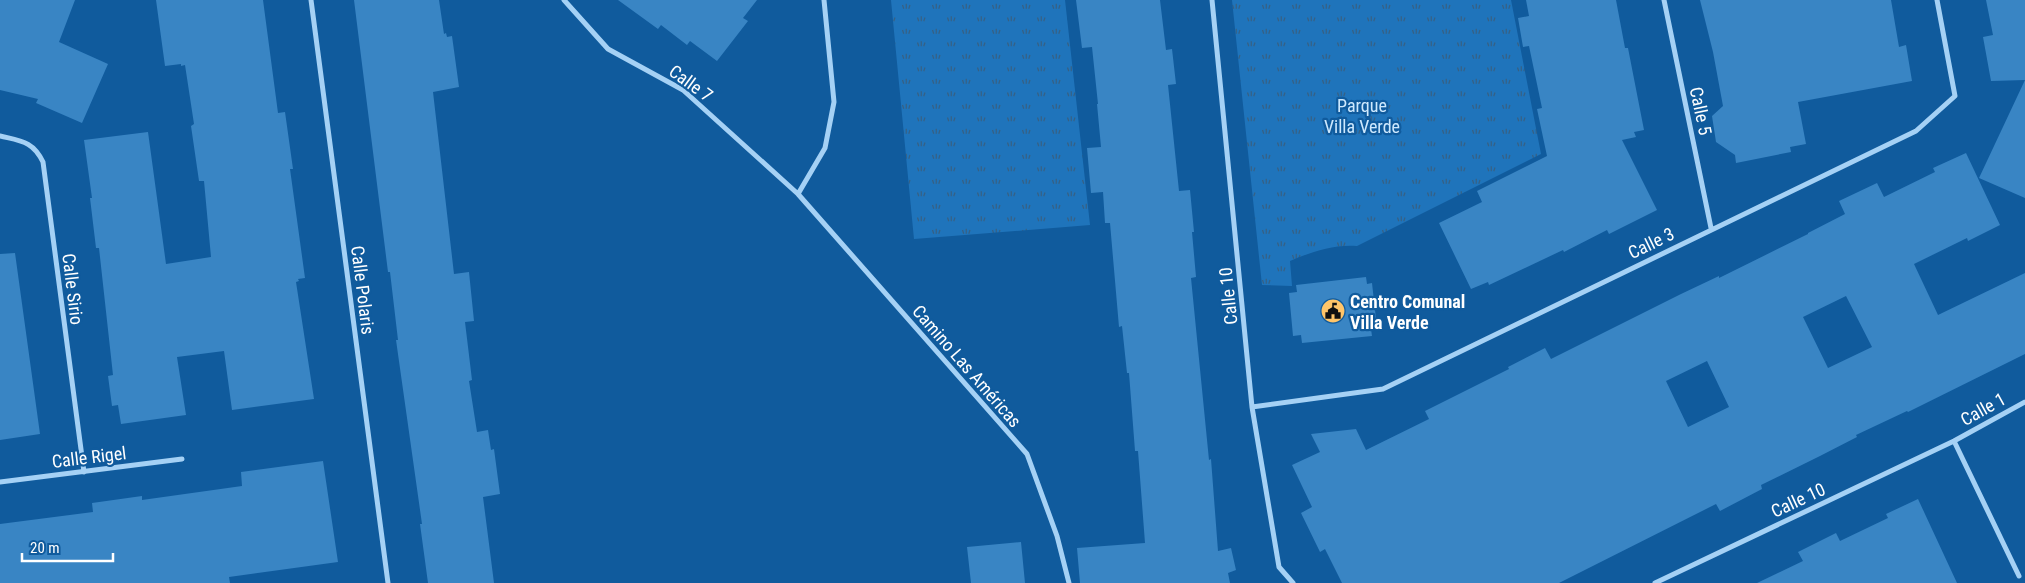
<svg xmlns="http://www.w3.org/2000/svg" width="2025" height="583" viewBox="0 0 2025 583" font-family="'Roboto Condensed',sans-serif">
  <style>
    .park { fill: url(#park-tufts) }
    .building { fill: #3985c4; fill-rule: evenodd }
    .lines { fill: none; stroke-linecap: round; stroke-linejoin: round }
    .minor { stroke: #a5d1f5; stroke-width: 5 }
    .labels { text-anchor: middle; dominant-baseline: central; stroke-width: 4.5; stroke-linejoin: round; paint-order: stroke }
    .street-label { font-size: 18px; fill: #fff; stroke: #105b9d }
    .park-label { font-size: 18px; fill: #cee9fe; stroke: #105b9d }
    .poi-label { font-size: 18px; font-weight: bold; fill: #fff; stroke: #105b9d; text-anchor: start }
  </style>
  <defs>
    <pattern id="park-tufts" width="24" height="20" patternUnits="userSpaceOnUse" patternTransform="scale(1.25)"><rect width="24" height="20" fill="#1f74bb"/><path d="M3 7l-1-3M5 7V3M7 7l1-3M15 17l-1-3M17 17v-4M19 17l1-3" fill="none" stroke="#366084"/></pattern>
  </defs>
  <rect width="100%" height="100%" fill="#105b9d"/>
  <path class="park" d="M 891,0 L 1065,0 L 1090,225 L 914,239 Z
    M 1232,0 L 1511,0 L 1541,154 L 1357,246 C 1334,244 1311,252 1290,261 L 1292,286 L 1262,285 Z"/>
  <path class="building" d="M 0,0 L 75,0 L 59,42 L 108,64 L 82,123 L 36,103 L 38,99 L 0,90 Z
    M 156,0 L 263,0 L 278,113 L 285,112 L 293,169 L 290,169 L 305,278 L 298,279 L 299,281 L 296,282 L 314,399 L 232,410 L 224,351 L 177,357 L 186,415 L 121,424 L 118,405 L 112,406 L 108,376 L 113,375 L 99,248 L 96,248 L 90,198 L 92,198 L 84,140 L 148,132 L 166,264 L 211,257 L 204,181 L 199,181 L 191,126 L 194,124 L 185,65 L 181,66 L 181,64 L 165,66 Z
    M 354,0 L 439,0 L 444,34 L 446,33 L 447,37 L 452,36 L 459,87 L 433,92 L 454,274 L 469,272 L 474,321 L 465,322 L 472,380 L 469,381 L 477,432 L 488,430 L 491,450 L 494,449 L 500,494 L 483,497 L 494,583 L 428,583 L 420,524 L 422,524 L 396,340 L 398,340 L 390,272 L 388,272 Z
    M 618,0 L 757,0 L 743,18 L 748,21 L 717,61 L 690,41 L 687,45 L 661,25 L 658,29 Z
    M 1076,0 L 1160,0 L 1166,50 L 1172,49 L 1176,84 L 1168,85 L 1179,191 L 1190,190 L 1194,232 L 1192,232 L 1196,277 L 1191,278 L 1209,460 L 1211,459 L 1218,551 L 1231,548 L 1236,570 L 1228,573 L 1230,583 L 1080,583 L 1077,548 L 1145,543 L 1138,451 L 1135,451 L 1129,373 L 1127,373 L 1122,326 L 1119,327 L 1110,223 L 1105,223 L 1103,192 L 1091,193 L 1087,148 L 1101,147 L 1097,104 L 1098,104 L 1092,47 L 1082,48 Z
    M 1526,0 L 1616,0 L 1625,48 L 1628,48 L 1644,130 L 1634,132 L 1636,137 L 1622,140 L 1657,210 L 1609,234 L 1607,230 L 1564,252 L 1563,250 L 1489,285 L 1488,282 L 1471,289 L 1439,223 L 1482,202 L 1477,191 L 1547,156 L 1537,109 L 1542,108 L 1529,46 L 1523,47 L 1518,18 L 1529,16 Z
    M 1700,0 L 1891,0 L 1899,47 L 1906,45 L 1912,81 L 1798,102 L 1806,144 L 1790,147 L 1791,152 L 1736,163 L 1735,155 L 1716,142 L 1712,116 L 1723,106 L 1713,52 Z
    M 1986,0 L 2025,0 L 2025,80 L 1991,81 L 1983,37 L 1993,35 Z
    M 2025,80 L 2025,198 L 1979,178 Z
    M 1966,153 L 2000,225 L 1968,241 L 1967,238 L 1914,264 L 1938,315 L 2025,273 L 2025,354 L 1908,412 L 1907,411 L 1856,435 L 1857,437 L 1820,456 L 1761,485 L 1762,489 L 1720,511 L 1716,504 L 1559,583 L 1342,583 L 1325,549 L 1320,552 L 1301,513 L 1312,507 L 1292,465 L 1320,452 L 1311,434 L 1356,429 L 1366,450 L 1429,419 L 1425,411 L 1509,369 L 1508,367 L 1545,348 L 1551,359 L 1681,294 L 1719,276 L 1719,278 L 1808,234 L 1808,233 L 1845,214 L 1839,201 L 1877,183 L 1884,197 L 1935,172 L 1933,168 ZM 1846,296 L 1872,347 L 1828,368 L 1803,317 ZM 1707,361 L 1729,407 L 1688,427 L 1666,381 Z
    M 15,253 L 40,434 L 0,440 L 0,254 Z
    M 1366,277 L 1367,284 L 1372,283 L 1377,328 L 1371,329 L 1372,336 L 1302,343 L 1301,335 L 1293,336 L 1289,293 L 1297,292 L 1296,285 Z
    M 323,461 L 338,562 L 229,577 L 230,583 L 0,583 L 0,524 L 93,512 L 92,503 L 142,496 L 142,500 L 242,486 L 241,472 Z
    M 1918,499 L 1957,583 L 1757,583 L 1803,561 L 1798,552 L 1836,533 L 1840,541 L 1888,518 L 1886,514 Z
    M 1021,542 L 1025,583 L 971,583 L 967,547 Z"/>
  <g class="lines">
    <path class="minor" d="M 311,0 L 388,583
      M 564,0 L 608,49 L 683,90 L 798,194 L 1027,454 L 1057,536 L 1069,583
      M 1212,0 L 1252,407 L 1279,567 L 1293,583
      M 1664,0 L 1711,228
      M 0,136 C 21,141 33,141 43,162 L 84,472
      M 798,194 L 825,148 L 834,102 L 824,0
      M 1252,407 L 1383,389 L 1916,131 L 1955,96 L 1937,0
      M 1954,441 L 2019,576
      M 0,482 L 182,459
      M 1655,583 L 1954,441 L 2025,402"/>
  </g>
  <defs>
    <symbol id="civic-disc" viewBox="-11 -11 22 22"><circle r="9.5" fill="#ffc569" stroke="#105b9d"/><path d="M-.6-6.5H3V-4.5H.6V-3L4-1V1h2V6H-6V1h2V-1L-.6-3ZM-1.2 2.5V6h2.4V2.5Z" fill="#111"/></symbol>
  </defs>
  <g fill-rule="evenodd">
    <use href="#civic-disc" x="1319" y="297" width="28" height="28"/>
  </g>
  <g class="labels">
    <g class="street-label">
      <text transform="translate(691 83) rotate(36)">Calle 7</text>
      <text transform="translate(1701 111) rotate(78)">Calle 5</text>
      <text transform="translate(1651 243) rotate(-26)">Calle 3</text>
      <text transform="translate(73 289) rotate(83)">Calle Sirio</text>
      <text transform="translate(363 290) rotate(83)">Calle Polaris</text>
      <text transform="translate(1228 296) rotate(-96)">Calle 10</text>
      <text transform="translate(967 366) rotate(49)">Camino Las Américas</text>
      <text transform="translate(1983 409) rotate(-29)">Calle 1</text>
      <text transform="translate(89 457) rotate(-7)">Calle Rigel</text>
      <text transform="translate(1798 500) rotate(-25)">Calle 10</text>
    </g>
    <g class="park-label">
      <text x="1362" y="105">Parque<tspan x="1362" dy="21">Villa Verde</tspan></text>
    </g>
    <g class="poi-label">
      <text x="1350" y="301">Centro Comunal<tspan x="1350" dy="21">Villa Verde</tspan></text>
    </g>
  </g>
  <path d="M22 553v8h91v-8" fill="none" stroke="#ffffff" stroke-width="2.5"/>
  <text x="30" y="553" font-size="15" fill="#ffffff" stroke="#105b9d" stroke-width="4" paint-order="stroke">20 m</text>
</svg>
